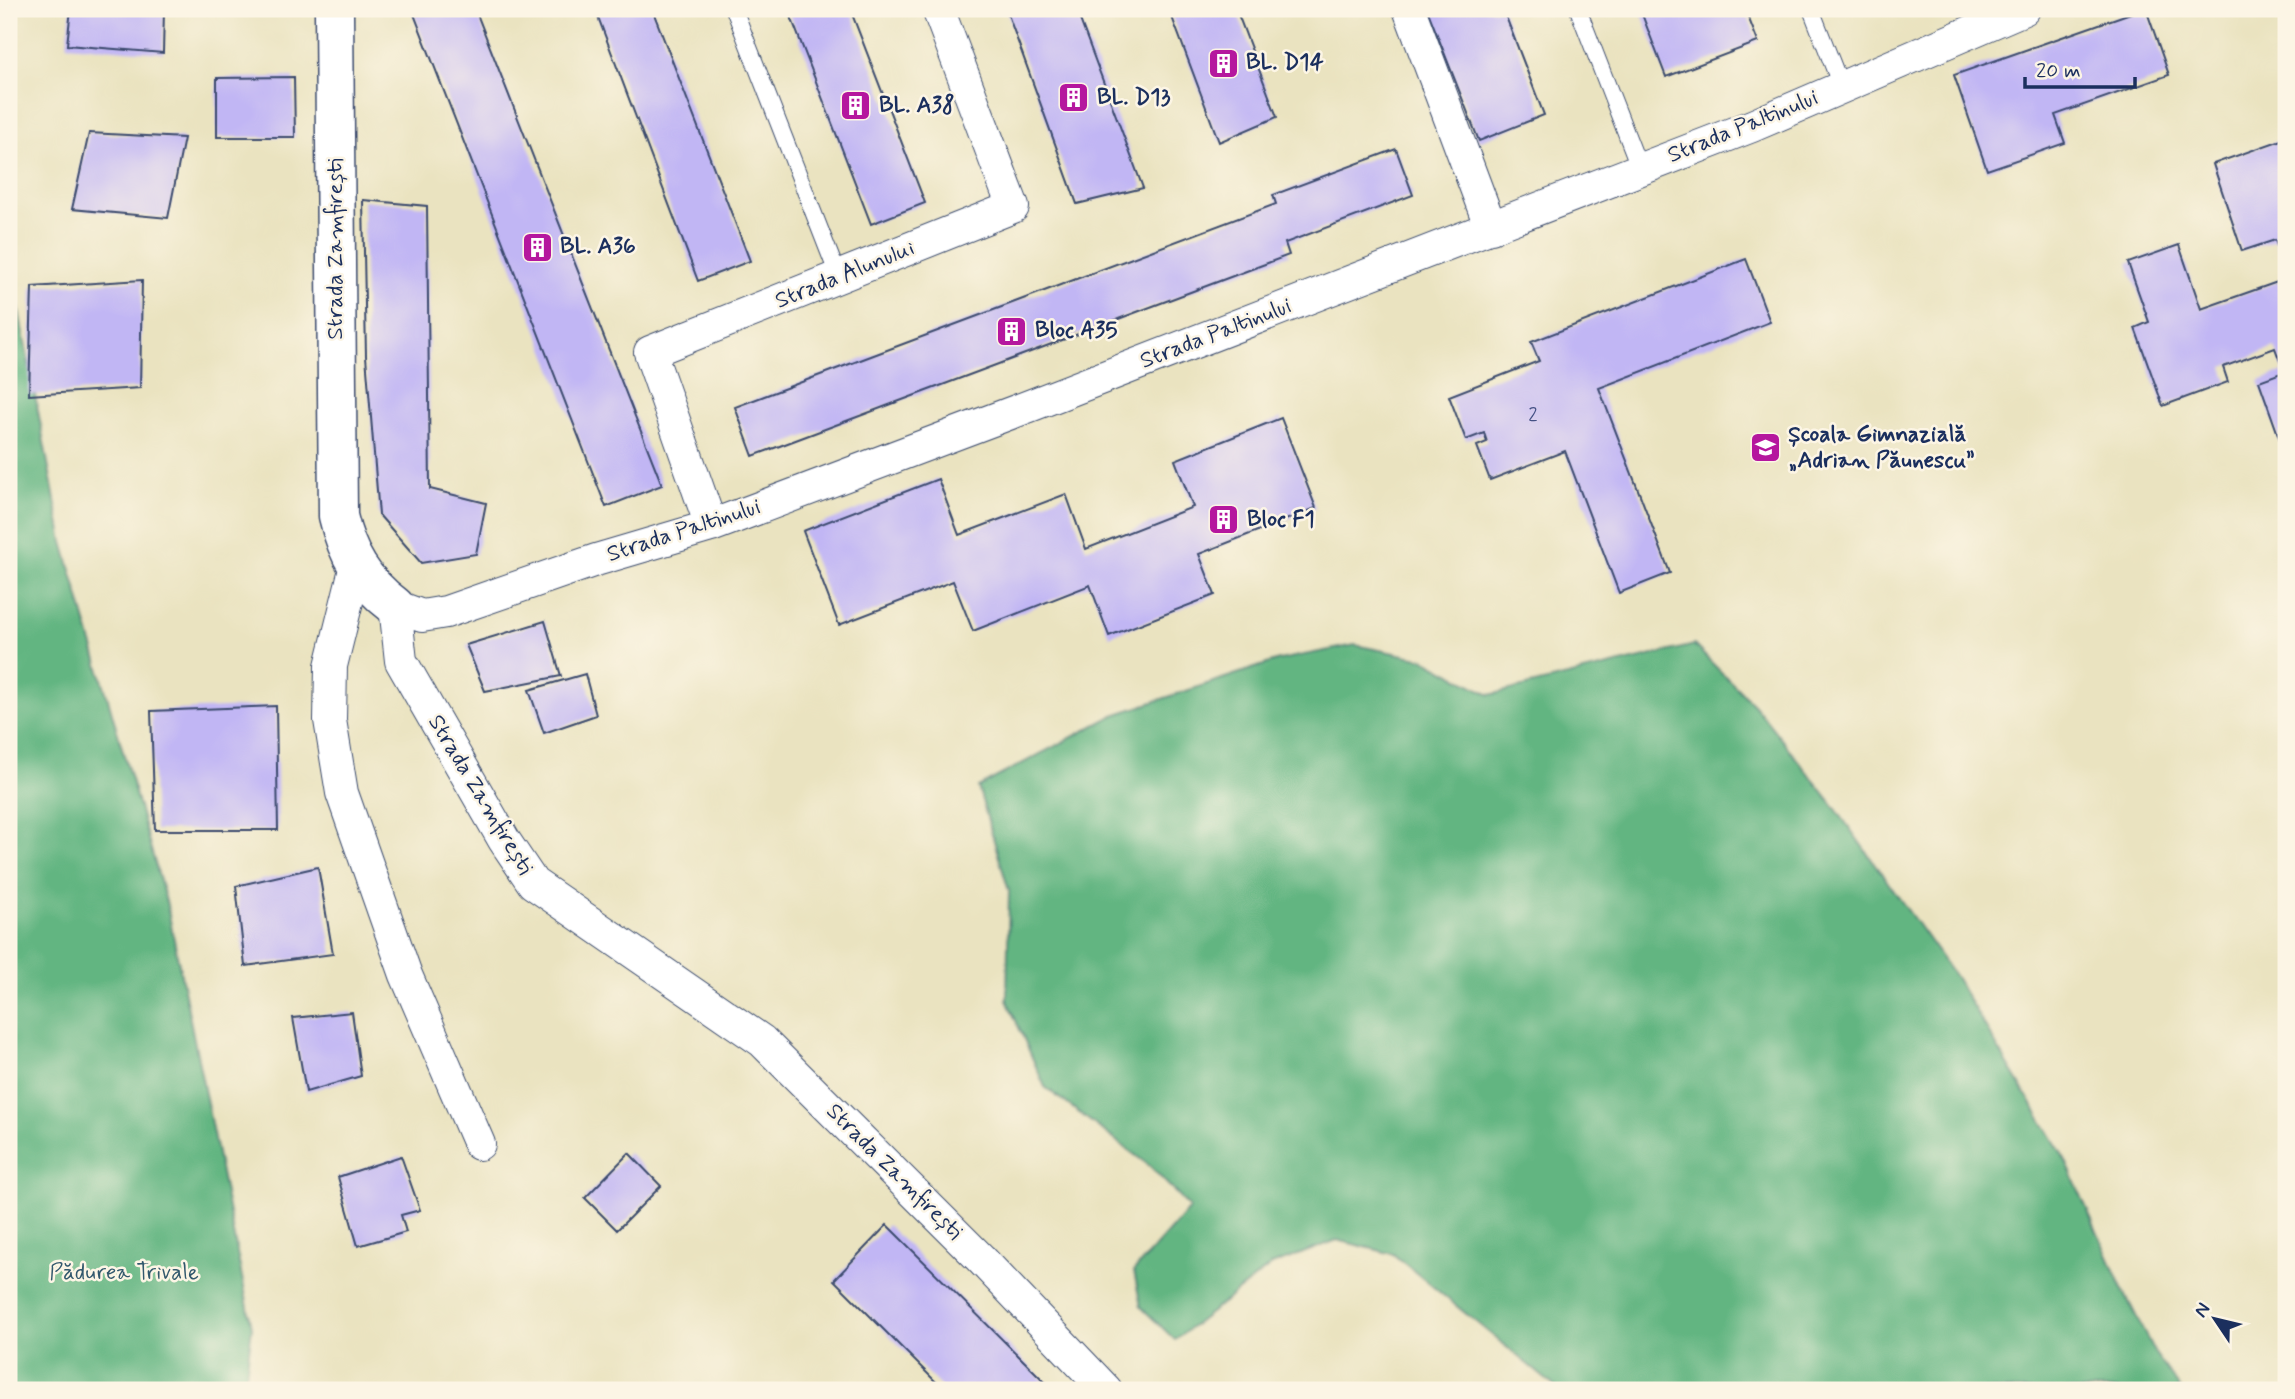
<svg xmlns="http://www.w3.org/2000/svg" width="2295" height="1399" viewBox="0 0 2295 1399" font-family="Mynerve,sans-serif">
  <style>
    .forest { fill: #62b581; stroke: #3e7270; stroke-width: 2 }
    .building { fill: #c1b6f4 }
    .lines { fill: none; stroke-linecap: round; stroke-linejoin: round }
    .lane-casing { stroke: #3a4a6d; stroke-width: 18 }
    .street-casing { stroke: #3a4a6d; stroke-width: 34 }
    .secondary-casing { stroke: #3a4a6d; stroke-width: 41 }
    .lane { stroke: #fff; stroke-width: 16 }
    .street { stroke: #fff; stroke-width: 32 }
    .secondary { stroke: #fff; stroke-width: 38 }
    .labels { text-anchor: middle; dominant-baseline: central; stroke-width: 5; stroke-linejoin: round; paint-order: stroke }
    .number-label { font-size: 19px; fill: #445184 }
    .poi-label { font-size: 23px; font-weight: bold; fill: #1b2f5e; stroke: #fcf5e5; text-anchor: start }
    .street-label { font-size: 23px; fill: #1b2f5e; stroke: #fcf5e5 }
    .park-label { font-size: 23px; fill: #32586d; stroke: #fcf5e5 }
  </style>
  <rect width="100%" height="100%" fill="#fcf5e5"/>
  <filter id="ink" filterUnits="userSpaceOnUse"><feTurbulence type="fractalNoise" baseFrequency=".0143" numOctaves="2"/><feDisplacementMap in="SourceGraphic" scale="14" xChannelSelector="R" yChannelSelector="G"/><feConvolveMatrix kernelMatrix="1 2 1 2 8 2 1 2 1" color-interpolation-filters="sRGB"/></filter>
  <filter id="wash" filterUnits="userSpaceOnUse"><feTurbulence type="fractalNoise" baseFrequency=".00686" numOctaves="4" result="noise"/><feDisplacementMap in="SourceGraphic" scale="28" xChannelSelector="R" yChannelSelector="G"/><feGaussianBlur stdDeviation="1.57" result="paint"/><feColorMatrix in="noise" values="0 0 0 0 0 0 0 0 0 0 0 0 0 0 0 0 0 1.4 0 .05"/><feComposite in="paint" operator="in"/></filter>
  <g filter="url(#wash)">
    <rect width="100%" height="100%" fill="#eae3c0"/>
    <path class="forest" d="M 9,259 L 63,542 L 167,905 L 252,1327 L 244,1390 L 9,1390 Z
      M 1355,645 L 1424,659 L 1490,695 L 1694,645 L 1754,705 L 1831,802 L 1955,977 L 2065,1159 L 2121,1286 L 2154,1352 L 2181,1390 L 1559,1390 L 1393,1254 L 1337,1240 L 1272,1265 L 1175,1340 L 1141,1307 L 1134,1271 L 1190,1208 L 1151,1167 L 1045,1087 L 1007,1000 L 1009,891 L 978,787 L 1114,715 L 1279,660 Z"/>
    <g id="blocks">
      <path class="building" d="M 71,9 L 164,9 L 163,53 L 67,45 Z
        M 412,9 L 475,9 L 662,485 L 606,507 Z
        M 595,9 L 652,9 L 750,261 L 698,281 Z
        M 788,9 L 850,9 L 925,203 L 871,224 Z
        M 1006,9 L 1076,9 L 1143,188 L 1077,204 Z
        M 1169,9 L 1236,9 L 1277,117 L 1219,142 Z
        M 1427,9 L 1503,9 L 1544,115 L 1479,141 Z
        M 1640,9 L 1745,9 L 1758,42 L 1666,77 Z
        M 2142,9 L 2146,9 L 2169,75 L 2055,115 L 2065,143 L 1987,170 L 1954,75 Z
        M 294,77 L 295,137 L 217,137 L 217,78 Z
        M 89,133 L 184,138 L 168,218 L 72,209 Z
        M 2284,139 L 2286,145 L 2286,271 L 2275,240 L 2242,251 L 2213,164 Z
        M 1396,149 L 1413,195 L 1285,243 L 1289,255 L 753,456 L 735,407 L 1276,204 L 1273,195 Z
        M 363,200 L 427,206 L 430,489 L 486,503 L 476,554 L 421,563 L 379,515 L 366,356 Z
        M 2179,245 L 2201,309 L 2286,279 L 2286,457 L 2259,381 L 2284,372 L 2275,348 L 2223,367 L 2228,382 L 2163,406 L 2135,328 L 2149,322 L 2128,263 Z
        M 1746,259 L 1770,322 L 1599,388 L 1670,573 L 1619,593 L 1565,451 L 1490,480 L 1477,446 L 1487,442 L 1484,433 L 1466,440 L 1449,396 L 1539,361 L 1531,342 Z
        M 142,280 L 140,388 L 29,395 L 32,287 Z
        M 1281,418 L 1316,508 L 1199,554 L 1215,595 L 1109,636 L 1090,585 L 973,631 L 953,581 L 839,625 L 803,531 L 938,479 L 959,535 L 1066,494 L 1086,549 L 1193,507 L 1175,460 Z
        M 545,621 L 561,676 L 485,691 L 466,645 Z
        M 585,674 L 596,715 L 544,733 L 529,690 Z
        M 276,706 L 278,830 L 155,830 L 151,711 Z
        M 318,867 L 333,954 L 245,966 L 236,886 Z
        M 352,1012 L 361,1076 L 306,1092 L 293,1018 Z
        M 629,1153 L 661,1186 L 617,1230 L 585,1198 Z
        M 401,1156 L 420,1210 L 401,1215 L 406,1232 L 358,1246 L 338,1177 Z
        M 887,1225 L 1053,1390 L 944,1390 L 834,1280 Z"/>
    </g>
  </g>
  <g filter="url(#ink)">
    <use href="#blocks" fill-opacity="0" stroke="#3a4a6d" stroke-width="2"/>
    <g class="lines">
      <defs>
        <path id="lane" d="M 734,9 L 839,278
          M 1578,9 L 1640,169
          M 1811,9 L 1841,86"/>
        <path id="street" d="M 1409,9 L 1491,228
          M 711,526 L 650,352 L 1013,207 L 938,9
          M 356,565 L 331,666 L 330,720 L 342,793 L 406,975 L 479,1144
          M 1106,1390 L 980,1258 L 762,1041 L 533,883 L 504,840 L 401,661 L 395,606 L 422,616 L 446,612 L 596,560 L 711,526 L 1032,405 L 1752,126 L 2024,9"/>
        <path id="secondary" d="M 334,9 L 338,516 C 347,555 363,582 395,606"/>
      </defs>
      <use href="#lane" class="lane-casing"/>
      <use href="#street" class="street-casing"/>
      <use href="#secondary" class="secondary-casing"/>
      <use href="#lane" class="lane"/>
      <use href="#street" class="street"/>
      <use href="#secondary" class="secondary"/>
    </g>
  </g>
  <defs>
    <symbol id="building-square" viewBox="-11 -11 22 22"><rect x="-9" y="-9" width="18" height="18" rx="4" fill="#b5179e" stroke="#fcf5e5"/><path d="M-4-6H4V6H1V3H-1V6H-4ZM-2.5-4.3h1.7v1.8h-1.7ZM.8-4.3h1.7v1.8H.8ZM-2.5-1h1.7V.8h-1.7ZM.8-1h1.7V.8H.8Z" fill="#fff"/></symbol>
    <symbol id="school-square" viewBox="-11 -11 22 22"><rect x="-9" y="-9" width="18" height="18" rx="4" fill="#b5179e" stroke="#fcf5e5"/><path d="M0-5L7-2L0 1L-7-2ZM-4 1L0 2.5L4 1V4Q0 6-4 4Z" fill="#fff"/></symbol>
  </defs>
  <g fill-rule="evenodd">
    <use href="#building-square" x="1206" y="46" width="35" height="35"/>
    <use href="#building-square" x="1056" y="80" width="35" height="35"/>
    <use href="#building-square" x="838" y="88" width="35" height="35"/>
    <use href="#building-square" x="520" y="230" width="35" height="35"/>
    <use href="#building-square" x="994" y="314" width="35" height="35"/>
    <use href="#school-square" x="1748" y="430" width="35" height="35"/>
    <use href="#building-square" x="1206" y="502" width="35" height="35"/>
  </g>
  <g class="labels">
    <g class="number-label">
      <text x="1533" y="415">2</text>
    </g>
    <g class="poi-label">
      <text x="1246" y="63">BL. D14</text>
      <text x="1097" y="98">BL. D13</text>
      <text x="879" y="106">BL. A38</text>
      <text x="560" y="247">BL. A36</text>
      <text x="1035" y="331">Bloc A35</text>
      <text x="1788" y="435">Școala Gimnazială<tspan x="1788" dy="26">„Adrian Păunescu”</tspan></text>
      <text x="1247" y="520">Bloc F1</text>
    </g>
    <g class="street-label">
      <text transform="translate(1743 127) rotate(-22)">Strada Paltinului</text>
      <text transform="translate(336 249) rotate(-90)">Strada Zamfirești</text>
      <text transform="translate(845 275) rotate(-22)">Strada Alunului</text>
      <text transform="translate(1216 334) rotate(-21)">Strada Paltinului</text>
      <text transform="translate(684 531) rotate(-18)">Strada Paltinului</text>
      <text transform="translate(480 795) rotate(59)">Strada Zamfirești</text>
      <text transform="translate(894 1172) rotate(45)">Strada Zamfirești</text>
    </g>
    <g class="park-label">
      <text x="124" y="1273">Pădurea Trivale</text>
    </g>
  </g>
  <rect width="2295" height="1399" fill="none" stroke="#fcf5e5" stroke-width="35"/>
  <g transform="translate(2215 1319) rotate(305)" stroke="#fcf5e5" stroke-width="5" paint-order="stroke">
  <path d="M0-5L12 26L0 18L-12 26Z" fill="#1b2f5e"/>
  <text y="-10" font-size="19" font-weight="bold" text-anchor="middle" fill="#1b2f5e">N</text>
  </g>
  <path d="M2025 77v10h110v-10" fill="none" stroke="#1b2f5e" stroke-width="3.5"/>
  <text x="2036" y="77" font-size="21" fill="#1b2f5e" stroke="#fcf5e5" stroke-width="5" paint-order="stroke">20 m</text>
</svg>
